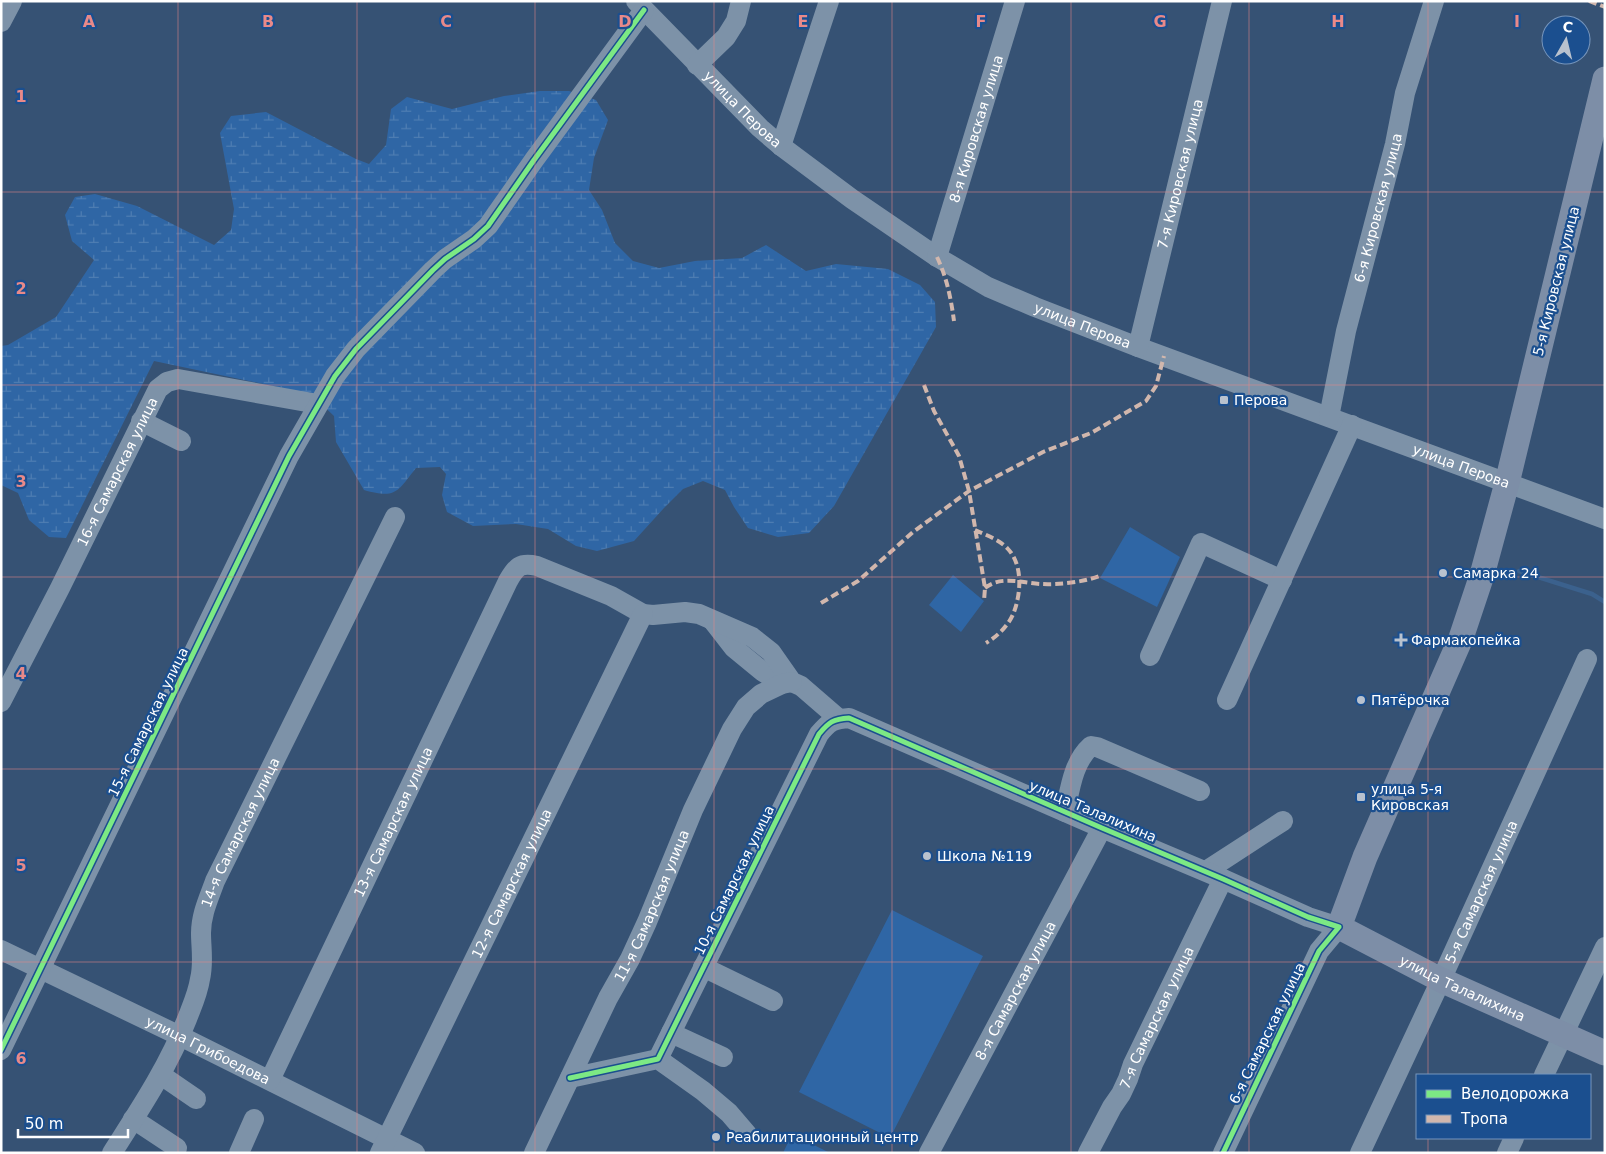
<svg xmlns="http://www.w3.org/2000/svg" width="1606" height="1154" viewBox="0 0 1606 1154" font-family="'DejaVu Sans',sans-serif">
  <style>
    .green { fill: #2f66a5 }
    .wetland { fill: url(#wetland-marsh) }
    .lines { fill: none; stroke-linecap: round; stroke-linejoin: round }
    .stream { stroke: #3b618d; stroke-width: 4.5 }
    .minor { stroke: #7d92a8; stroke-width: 20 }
    .major { stroke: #7d8ea7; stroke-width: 25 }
    .quiet { stroke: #d1b7ad; stroke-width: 4; stroke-dasharray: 8 4; stroke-linecap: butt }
    .cycleway-casing { stroke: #1b4f8f; stroke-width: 8 }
    .cycleway { stroke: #7ce984; stroke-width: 5 }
    .grid { fill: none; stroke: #e88989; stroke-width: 1; stroke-opacity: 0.55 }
    .poi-dot { fill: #b9c2ce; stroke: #1b4f8f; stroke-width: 2 }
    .labels { text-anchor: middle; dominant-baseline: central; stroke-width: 4.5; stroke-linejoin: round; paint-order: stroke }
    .street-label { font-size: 14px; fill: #fff; stroke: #1b4f8f }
    .poi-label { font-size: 14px; fill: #fff; stroke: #1b4f8f; text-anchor: start }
    .grid-label { font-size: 16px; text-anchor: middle; font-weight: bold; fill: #e88989; stroke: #1b4f8f; stroke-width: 4.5; stroke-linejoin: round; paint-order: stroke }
  </style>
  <defs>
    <pattern id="wetland-marsh" width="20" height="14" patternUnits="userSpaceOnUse" patternTransform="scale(1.25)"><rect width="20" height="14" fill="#2f66a5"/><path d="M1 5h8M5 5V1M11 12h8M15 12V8" fill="none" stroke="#4e7db2"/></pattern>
  </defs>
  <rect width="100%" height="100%" fill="#365274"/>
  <path class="green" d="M 1130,527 L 1180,557 L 1157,607 L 1100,578 Z
    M 953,575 L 984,601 L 961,632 L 929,605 Z
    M 892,910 L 983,956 L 890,1138 L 799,1092 Z
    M 792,1134 L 830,1153 L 783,1153 Z"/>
  <path class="wetland" d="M 540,91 L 569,91 L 596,100 L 608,120 L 594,158 L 589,190 L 602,210 L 615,243 L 633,261 L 659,268 L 695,261 L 742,258 L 766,245 L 806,271 L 836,264 L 888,269 L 920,285 L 935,302 L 936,327 L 834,506 L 809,533 L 778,537 L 748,528 L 734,507 L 725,490 L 703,481 L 683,489 L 664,508 L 634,541 L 597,551 L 576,546 L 548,529 L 516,524 L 473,526 L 447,512 L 442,495 L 446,474 L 440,467 L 416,468 C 397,492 396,499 364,490 L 336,442 L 334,416 L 311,394 L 154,361 L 66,538 L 49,537 L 29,520 L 18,493 L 1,485 L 1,346 L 8,345 L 56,317 L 94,260 L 72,241 L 65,215 L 75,197 L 95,194 L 137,206 L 214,245 L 231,230 L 234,209 L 220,133 L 231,116 L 266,112 L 356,159 L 369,164 L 386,145 L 391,109 L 407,97 L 452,109 L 504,96 Z"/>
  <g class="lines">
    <path class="stream" d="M 1519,571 L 1592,594 L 1605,602"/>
    <g class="minor">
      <path id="s1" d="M 636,1 L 760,128 L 781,146 L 852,199 L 937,257 L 988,287 L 1035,307 L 1138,347 L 1605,519"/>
      <path d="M 1,22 L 12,1"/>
      <path d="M 697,65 L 726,37 L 736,21 L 741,1"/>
      <path d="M 781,146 L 829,1"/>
      <path id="s2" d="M 937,257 L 1015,1"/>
      <path id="s3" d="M 1138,347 L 1222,1"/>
      <path id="s4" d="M 1329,417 L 1346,331 L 1395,144 L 1405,93 L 1434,1"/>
      <path d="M 141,421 L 181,441"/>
      <path d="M 713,621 L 734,648 L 762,671 L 782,684"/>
      <path d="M 1150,656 L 1201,543 L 1282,580"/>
      <path d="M 1227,700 L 1352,425"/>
      <path id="s5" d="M 1,702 L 60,588 L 158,389 L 167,382 L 178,379 L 318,404"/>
      <path d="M 1065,812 C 1070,789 1073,762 1091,746 L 1097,747 L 1200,791"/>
      <path d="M 1206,871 L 1283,821"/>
      <path id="s6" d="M 1,950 L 180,1036 L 415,1153"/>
      <path d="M 703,967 L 773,1001"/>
      <path d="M 671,1033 L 723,1057"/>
      <path d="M 1,1050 L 289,456 L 335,376 L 356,349 L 433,270 L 445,259 L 474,239 L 488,226 L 534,160 L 644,10"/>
      <path d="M 658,1059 L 819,734 C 829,722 833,719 849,718 L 1102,828 L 1223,879 L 1308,917 L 1339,927 L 1319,951 L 1223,1153"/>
      <path d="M 161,1075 L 196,1099"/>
      <path d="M 1544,1075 L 1605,947"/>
      <path d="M 570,1078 L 658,1059 L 703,1091 L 729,1113 L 747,1134"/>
      <path id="s7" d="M 270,1080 L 508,581 C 516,567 520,562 537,566 L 611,596 L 643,614 L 653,615 L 685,612 L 699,614 L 752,637 L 771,652 L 792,682 L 801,686 L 838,718"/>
      <path d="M 133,1119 L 177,1148"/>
      <path id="s8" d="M 112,1153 C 140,1109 168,1067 187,1019 C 192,1006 198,993 200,979 C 204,963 201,948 201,933 C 201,914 209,898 215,881 L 395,517"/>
      <path d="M 239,1153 L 254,1119"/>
      <path id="s9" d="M 380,1153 L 643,614"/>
      <path id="s10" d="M 534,1153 L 608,998 L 630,959 L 647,922 L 693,810 L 732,729 L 746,707 L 761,694 L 782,684 L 792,682"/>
      <path id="s11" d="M 929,1153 L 1102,828"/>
      <path id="s12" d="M 1088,1153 L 1112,1107 L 1121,1094 L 1128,1079 L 1133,1064 L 1223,879"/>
      <path id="s13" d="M 1360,1153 L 1441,980 L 1587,659"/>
      <path d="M 1507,1153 L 1514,1138"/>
    </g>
    <path class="major" id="s14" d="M 1605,79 L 1507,483 L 1482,575 L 1461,638 L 1365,857 L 1339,927 L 1441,980 L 1605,1053"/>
    <path class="quiet" d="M 1589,1 L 1605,7
      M 937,257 C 947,278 951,299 954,321
      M 924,385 L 934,411 L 959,456 L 969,491 L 985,588 L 984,601
      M 975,530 C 986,535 1000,540 1008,549 C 1023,565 1021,593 1014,612 C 1009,625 998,636 986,643
      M 985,588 C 1002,575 1021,583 1041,584 C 1058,585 1086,582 1102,575
      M 821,603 L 858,581 L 913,532 L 969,491 L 1043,452 L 1091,433 L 1146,401 L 1156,386 L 1164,356"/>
    <defs>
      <path id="cycleway" d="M 1,1050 L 289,456 L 335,376 L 356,349 L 433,270 L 445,259 L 474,239 L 488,226 L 534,160 L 644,10
        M 570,1078 L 658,1059 L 819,734 C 829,722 833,719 849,718 L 1102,828 L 1223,879 L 1308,917 L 1339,927 L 1319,951 L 1223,1153"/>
    </defs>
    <use href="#cycleway" class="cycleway-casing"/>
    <use href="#cycleway" class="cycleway"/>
  </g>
  <path class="grid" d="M 178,1 L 178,1153M 357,1 L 357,1153M 535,1 L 535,1153M 714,1 L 714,1153M 892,1 L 892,1153M 1071,1 L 1071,1153M 1249,1 L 1249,1153M 1428,1 L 1428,1075M 1,192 L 1605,192M 1,385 L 1605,385M 1,577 L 1605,577M 1,769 L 1605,769M 1,962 L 1605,962M 1428,1138 L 1428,1153"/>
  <g class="poi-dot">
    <rect x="1219" y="395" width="10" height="10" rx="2.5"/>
    <circle cx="1443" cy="573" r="5"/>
    <path d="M1398.5 632.5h5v5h5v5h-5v5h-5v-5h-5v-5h5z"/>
    <circle cx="1361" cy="700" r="5"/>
    <rect x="1356" y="792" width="10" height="10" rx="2.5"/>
    <circle cx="927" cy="856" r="5"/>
    <circle cx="716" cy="1137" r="5"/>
  </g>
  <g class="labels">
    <g class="street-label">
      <text stroke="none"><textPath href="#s1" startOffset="152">улица Перова</textPath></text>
      <text stroke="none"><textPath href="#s2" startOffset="134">8-я Кировская улица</textPath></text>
      <text stroke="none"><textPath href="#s3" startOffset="178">7-я Кировская улица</textPath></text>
      <text stroke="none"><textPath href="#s4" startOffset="215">6-я Кировская улица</textPath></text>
      <text transform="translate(1556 281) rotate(-76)">5-я Кировская улица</text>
      <text stroke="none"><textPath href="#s1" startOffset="558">улица Перова</textPath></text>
      <text stroke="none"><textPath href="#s1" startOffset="962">улица Перова</textPath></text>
      <text stroke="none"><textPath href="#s5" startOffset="258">16-я Самарская улица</textPath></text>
      <text transform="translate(148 722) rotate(-64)">15-я Самарская улица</text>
      <text transform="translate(1093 811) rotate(23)">улица Талалихина</text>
      <text stroke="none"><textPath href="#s7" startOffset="286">13-я Самарская улица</textPath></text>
      <text stroke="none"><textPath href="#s8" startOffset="351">14-я Самарская улица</textPath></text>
      <text transform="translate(734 880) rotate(-64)">10-я Самарская улица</text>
      <text stroke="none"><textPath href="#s9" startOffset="300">12-я Самарская улица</textPath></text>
      <text stroke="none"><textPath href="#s13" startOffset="288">5-я Самарская улица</textPath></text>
      <text stroke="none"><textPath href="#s10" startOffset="274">11-я Самарская улица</textPath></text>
      <text stroke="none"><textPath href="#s14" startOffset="1029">улица Талалихина</textPath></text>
      <text stroke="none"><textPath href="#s11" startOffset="184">8-я Самарская улица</textPath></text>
      <text stroke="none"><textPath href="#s12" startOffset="152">7-я Самарская улица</textPath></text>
      <text transform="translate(1267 1033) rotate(-64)">6-я Самарская улица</text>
      <text stroke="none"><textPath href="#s6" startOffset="230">улица Грибоедова</textPath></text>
    </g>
    <g class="poi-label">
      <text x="1234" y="400">Перова</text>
      <text x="1453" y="573">Самарка 24</text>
      <text x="1411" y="640">Фармакопейка</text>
      <text x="1371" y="700">Пятёрочка</text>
      <text x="1371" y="789">улица 5-я<tspan x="1371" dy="16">Кировская</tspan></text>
      <text x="937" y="856">Школа №119</text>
      <text x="726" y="1137">Реабилитационный центр</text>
    </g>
  </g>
  <g class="grid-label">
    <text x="89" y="27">A</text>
    <text x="268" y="27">B</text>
    <text x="446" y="27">C</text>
    <text x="625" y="27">D</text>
    <text x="803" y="27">E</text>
    <text x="981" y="27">F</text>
    <text x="1160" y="27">G</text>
    <text x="1338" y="27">H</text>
    <text x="1517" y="27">I</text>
    <text x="21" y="102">1</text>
    <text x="21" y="294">2</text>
    <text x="21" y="487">3</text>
    <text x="21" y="679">4</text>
    <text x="21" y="871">5</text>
    <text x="21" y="1064">6</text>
  </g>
  <rect width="1606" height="1154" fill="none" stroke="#ffffff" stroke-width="5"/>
  <rect x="1416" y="1074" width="175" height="65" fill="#1b4f8f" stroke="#7695bc"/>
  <rect x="1426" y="1090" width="25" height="8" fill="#7ce984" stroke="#7695bc"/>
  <text x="1461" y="1099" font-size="15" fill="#ffffff">Велодорожка</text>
  <rect x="1426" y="1115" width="25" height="8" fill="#d1b7ad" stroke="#7695bc"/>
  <text x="1461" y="1124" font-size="15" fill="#ffffff">Тропа</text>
  <g transform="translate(1566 40) rotate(8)"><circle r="24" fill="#1b4f8f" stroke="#7695bc"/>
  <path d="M0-4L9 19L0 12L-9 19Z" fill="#b9c2ce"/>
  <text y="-8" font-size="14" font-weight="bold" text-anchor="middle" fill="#ffffff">С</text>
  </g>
  <path d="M18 1129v8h110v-8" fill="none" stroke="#ffffff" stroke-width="2.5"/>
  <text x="25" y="1129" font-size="15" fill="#ffffff" stroke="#1b4f8f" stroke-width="4" paint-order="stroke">50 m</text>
</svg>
